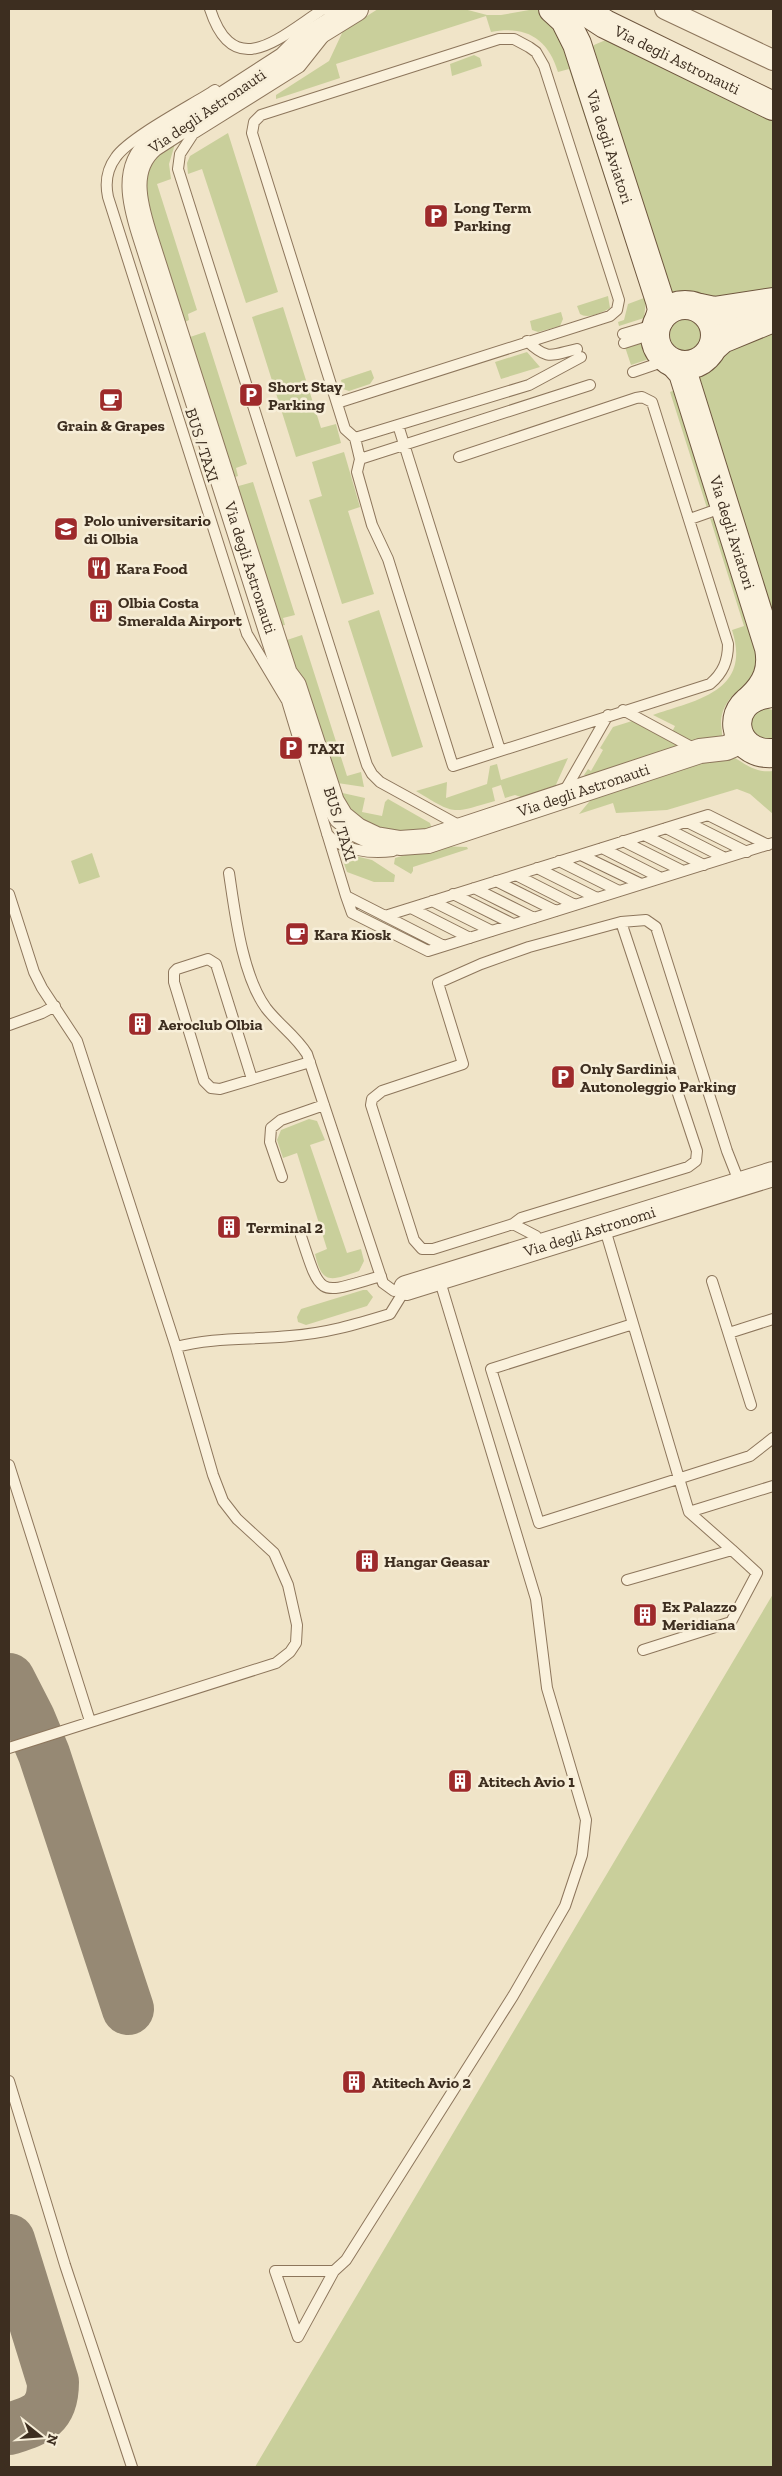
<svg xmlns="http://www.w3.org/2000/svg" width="782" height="2476" viewBox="0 0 782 2476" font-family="'Zilla Slab',serif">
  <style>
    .green { fill: #c9cf9b }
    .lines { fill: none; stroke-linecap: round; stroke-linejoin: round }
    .taxiway { stroke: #968974; stroke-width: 52 }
    .service-casing { stroke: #8d765c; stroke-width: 12 }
    .minor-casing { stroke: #8d765c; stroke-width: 22 }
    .tertiary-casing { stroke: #8d765c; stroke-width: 26 }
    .secondary-casing { stroke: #6f573f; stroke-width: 30 }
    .service { stroke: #faf1dc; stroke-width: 10 }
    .minor { stroke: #faf1dc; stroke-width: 20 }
    .tertiary { stroke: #faf1dc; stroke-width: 24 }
    .secondary { stroke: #faf1dc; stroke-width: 28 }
    .labels { text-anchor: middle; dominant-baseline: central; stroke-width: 5; stroke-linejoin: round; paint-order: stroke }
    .street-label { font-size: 16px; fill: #3d2e20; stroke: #f7eed8 }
    .poi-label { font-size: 16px; font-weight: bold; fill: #3d2e20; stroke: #f7eed8; text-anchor: start }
  </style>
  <rect width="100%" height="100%" fill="#f0e4c8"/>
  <path class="green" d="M 378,9 L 464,9 L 487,15 L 501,15 L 535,9 L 546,13 L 555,21 L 647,293 L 644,318 L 619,326 L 618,322 L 624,320 L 628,304 L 644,298 L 569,69 L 558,72 C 548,38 525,25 491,32 L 486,16 L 336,64 L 340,78 L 276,99 L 276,95 L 329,61 L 343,31 Z
    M 608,39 L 773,121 L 773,291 L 706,302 L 685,299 L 668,302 L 589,56 L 594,45 Z
    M 474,55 L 480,58 L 482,66 L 452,76 L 450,64 Z
    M 228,133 L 278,292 L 246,303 L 202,169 L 188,174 L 187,163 L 190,156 Z
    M 175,144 L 169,164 L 171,179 L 157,184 L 197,310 L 188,314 L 189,320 L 183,323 L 140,181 L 148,158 Z
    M 608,296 L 610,308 C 602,313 587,319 580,314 L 577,306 Z
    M 283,307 L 321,428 L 336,424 L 341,443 L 296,457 L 252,317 Z
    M 561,312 L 563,319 L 560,326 L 538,332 L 532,330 L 530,321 Z
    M670 335a16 16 0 1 1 32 0a16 16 0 1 1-32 0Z
    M 205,332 L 247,464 L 236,468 L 238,476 L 232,478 L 187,338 Z
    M 773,332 L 773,623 L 694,376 L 718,364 L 726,351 Z
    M 644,340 L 650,343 L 653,354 L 649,359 L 631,365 L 625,347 Z
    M 527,352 L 540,367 L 501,379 L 495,362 Z
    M 371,370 L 374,378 L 370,384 L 349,391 L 343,389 L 341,380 Z
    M 680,388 L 714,496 L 707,508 L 670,392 Z
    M 344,452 L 360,507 L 348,511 L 374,594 L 342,604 L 309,500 L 322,496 L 312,462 Z
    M 253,482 L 295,615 L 283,618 L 285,625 L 279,626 L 235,487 Z
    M 710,518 L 721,521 L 762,648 L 758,679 C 740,687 722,700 721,722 C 721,730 724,735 720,742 L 692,741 L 672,732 L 675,726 L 653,715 C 696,700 752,692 732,630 L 744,626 Z
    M 379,610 L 423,747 L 392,757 L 348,621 Z
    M 302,635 L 347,776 L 361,772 L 364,787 L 331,782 L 284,641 Z
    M 764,708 L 773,710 L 773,740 L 765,741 L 752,732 C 750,721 752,713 764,708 Z
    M 632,721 L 679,746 L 591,779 L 584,775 L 588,769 L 591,771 L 603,750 L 600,748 L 613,727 Z
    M 718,755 C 723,756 730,756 735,758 C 748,766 757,773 773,771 L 773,814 L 750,794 L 737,789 L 667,810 L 616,813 L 613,803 L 579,814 L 594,796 Z
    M 568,758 L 554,789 L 550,790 L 549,788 L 526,796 L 527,799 L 515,795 L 505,798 L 501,785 L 492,788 L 495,801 C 450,814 456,815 416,791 L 447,782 L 446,798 L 487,784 L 490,766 L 497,764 L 501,780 Z
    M 338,792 L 365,798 L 362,812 L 382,816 L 385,802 L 388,799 L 430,823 L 432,829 L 393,834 L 356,820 Z
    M 437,846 L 467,847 L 468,849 L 413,867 L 413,871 L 411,874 L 394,864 L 395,858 Z
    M 92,853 L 100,877 L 79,884 L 71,861 Z
    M 347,854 L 372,860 L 395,875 L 394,882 L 374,882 L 347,872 L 342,858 Z
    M 309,1119 L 317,1121 L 325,1140 L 310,1145 L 347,1253 L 361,1249 L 364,1261 L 359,1271 C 332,1280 322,1286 315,1254 L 327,1249 L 297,1153 L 283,1158 L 277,1140 L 281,1130 Z
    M 363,1290 L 367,1290 L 373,1297 L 367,1306 L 306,1325 L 298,1322 L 297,1317 L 301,1309 Z
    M 773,1594 L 773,2467 L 255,2467 Z"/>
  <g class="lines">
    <path class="taxiway" d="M 9,1679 L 29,1718 L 44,1754 L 128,2009
      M 9,2240 L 53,2382 C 53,2416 37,2420 9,2429"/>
    <defs>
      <path id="service" d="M 210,9 C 234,83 280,37 322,10 L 328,9
        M 323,38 L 300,67 L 193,134 L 180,154 L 178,169 L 367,765 L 372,774 L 380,782 L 462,827
        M 215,90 C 192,105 130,137 116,157 C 107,169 105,183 108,197 L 247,634 L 287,701 L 346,896 L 444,946
        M 623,334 L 657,324
        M 527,341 C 548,361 551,355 577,349
        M 624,343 L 646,336 L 656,329
        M 633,372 L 668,360
        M 337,403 L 610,316 L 617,310 L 619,300 L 544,66 L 536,52 L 529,47 L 514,39 L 499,39 L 261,115 L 254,122 L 252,133 L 345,429 L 355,438
        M 398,425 L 500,750
        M 459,457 L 636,398 L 642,397 L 652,402 L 728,644 C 728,661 723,673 710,684 L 453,766 L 388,559 L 372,525 L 357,472 L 360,459 L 355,438 L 529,385 L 581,357
        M 360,459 L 590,385
        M 690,519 L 724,507
        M 623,710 L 697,750
        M 564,792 L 608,715
        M 687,822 L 747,852
        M 666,828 L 725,858
        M 327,834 C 342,851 372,854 393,851
        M 644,835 L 704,865
        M 623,841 L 683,871
        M 602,848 L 661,878
        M 581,855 L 641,884
        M 559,861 L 619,891
        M 537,868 L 597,898
        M 229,873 C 235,913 242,975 266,1008 C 279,1025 296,1036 307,1054 L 383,1283 L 394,1291 L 406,1288
        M 516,875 L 575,905
        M 496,881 L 556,911
        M 474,888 L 534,918
        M 9,894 L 34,972 L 42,988 L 77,1041 L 176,1347 L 213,1475 L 223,1501 L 237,1519 L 274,1553 L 288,1585 L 297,1625 L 296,1643 L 290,1652 L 276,1663 L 9,1748
        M 453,894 L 513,924
        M 346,896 L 352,913 L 428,951 L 773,843
        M 432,901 L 492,931
        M 411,908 L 470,938
        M 385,916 L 708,815 L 768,845
        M 621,922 L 697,1151 L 696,1161 L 688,1167 L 521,1218 L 513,1224 L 433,1249 L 422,1249 L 414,1240 L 371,1105 L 372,1099 L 382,1091 L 463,1064 L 438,983 L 481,964 L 529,947 L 621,922 L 646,920 L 656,927 L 727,1151 L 740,1184
        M 9,1025 L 42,1013 L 55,1006
        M 252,1079 L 216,964 L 208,959 L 177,969 L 174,972 L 174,982 L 204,1081 L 211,1088 L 220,1089 L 310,1062
        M 282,1177 L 270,1142 L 271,1128 L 281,1120 L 324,1105
        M 513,1224 L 536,1236 L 542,1246
        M 604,1226 L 689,1512 L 732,1550
        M 301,1236 C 322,1300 318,1294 381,1276
        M 712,1281 L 751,1405
        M 633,1324 L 491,1369 L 539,1523 L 750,1456 L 773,1438
        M 729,1333 L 773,1319
        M 176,1347 C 213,1337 252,1340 290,1336 C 327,1333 354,1325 390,1314 L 406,1288
        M 9,1465 L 90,1721
        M 689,1512 L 773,1486
        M 627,1580 L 732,1550 L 757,1573 L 731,1622 L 643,1650
        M 9,2081 L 65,2265 L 132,2467
        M 334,2271 L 298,2337 L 275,2271 L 334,2271 L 346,2260 L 513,1996 L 565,1906 L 582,1855 L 586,1820 L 547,1688 L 536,1599 L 439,1278"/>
      <path id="minor" d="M 665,9 L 773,60"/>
      <g id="tertiary">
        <path id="s1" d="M 356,9 L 301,43 L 285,59 L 152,145 C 125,168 135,204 144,233 L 273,637 L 285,674 L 294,686 L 332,802 L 341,817 L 357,830 L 376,839 L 400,843 L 428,841 L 700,751 L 726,748 L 742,741"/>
        <path id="s2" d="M 406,1288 L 773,1174"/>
      </g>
      <g id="secondary">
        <path id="s3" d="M 553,9 L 565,20 L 577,44 L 660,301 L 662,310 L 659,320"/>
        <path id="s4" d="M 582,9 L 605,24 L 773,106"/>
        <circle cx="685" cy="335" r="30"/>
        <path d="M 700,308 L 714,311 L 773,302"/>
        <path d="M 713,347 L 722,339 L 773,318"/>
        <path id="s5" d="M 675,364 L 683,373 L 769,648 C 773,669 767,684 751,699"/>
        <path d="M 767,694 C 723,700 730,756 773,753"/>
      </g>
    </defs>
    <use href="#service" class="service-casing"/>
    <use href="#minor" class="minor-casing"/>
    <use href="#tertiary" class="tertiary-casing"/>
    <use href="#secondary" class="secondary-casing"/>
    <use href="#service" class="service"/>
    <use href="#minor" class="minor"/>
    <use href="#tertiary" class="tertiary"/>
    <use href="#secondary" class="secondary"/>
  </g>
  <defs>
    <symbol id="parking-square" viewBox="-11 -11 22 22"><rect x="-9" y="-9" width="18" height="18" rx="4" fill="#9e2a2b" stroke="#f7eed8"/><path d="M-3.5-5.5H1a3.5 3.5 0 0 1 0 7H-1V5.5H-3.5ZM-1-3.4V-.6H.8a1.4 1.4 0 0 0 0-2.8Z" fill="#fff"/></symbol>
    <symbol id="cafe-square" viewBox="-11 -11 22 22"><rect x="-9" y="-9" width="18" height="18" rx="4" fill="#9e2a2b" stroke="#f7eed8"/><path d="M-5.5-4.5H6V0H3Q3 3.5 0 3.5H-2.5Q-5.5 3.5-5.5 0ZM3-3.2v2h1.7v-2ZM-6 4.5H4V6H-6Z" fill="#fff"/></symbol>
    <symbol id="school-square" viewBox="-11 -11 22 22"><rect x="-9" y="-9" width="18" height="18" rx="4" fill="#9e2a2b" stroke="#f7eed8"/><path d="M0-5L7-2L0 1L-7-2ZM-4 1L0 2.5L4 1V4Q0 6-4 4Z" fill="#fff"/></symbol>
    <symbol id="restaurant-square" viewBox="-11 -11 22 22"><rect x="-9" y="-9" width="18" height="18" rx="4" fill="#9e2a2b" stroke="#f7eed8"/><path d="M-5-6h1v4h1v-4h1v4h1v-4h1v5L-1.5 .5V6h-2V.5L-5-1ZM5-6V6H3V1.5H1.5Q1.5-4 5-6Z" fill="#fff"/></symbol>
    <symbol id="building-square" viewBox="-11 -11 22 22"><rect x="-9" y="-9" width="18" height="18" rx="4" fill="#9e2a2b" stroke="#f7eed8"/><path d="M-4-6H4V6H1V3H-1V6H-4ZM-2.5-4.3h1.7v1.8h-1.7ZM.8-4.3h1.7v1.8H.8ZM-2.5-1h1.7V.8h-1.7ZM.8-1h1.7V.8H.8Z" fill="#fff"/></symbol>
  </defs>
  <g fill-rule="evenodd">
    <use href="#parking-square" x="422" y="202" width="28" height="28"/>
    <use href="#parking-square" x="237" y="381" width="28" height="28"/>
    <use href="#cafe-square" x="97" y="386" width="28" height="28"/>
    <use href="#school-square" x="52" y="515" width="28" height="28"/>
    <use href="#restaurant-square" x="85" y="554" width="28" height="28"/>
    <use href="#building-square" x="87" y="597" width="28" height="28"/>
    <use href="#parking-square" x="277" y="734" width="28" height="28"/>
    <use href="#cafe-square" x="283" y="920" width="28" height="28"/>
    <use href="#building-square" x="126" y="1010" width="28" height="28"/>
    <use href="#parking-square" x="549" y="1063" width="28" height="28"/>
    <use href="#building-square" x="215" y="1213" width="28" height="28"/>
    <use href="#building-square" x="353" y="1547" width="28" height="28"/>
    <use href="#building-square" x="631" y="1601" width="28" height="28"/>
    <use href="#building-square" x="446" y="1767" width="28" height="28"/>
    <use href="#building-square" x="340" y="2068" width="28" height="28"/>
  </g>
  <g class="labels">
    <g class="street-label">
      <text stroke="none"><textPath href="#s4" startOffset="108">Via degli Astronauti</textPath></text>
      <text transform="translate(207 111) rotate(-34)">Via degli Astronauti</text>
      <text stroke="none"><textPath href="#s3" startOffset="151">Via degli Aviatori</textPath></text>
      <text transform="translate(202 445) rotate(72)">BUS / TAXI</text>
      <text stroke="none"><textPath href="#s5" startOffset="179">Via degli Aviatori</textPath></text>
      <text stroke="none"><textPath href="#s1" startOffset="691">Via degli Astronauti</textPath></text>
      <text stroke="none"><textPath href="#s1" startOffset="1215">Via degli Astronauti</textPath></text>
      <text transform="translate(340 824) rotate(73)">BUS / TAXI</text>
      <text stroke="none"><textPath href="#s2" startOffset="192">Via degli Astronomi</textPath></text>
    </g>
    <g class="poi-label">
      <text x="454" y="207">Long Term<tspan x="454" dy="18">Parking</tspan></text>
      <text x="268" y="386">Short Stay<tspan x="268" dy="18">Parking</tspan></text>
      <text x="111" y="425" text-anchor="middle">Grain &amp; Grapes</text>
      <text x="84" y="520">Polo universitario<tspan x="84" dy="18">di Olbia</tspan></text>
      <text x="116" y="568">Kara Food</text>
      <text x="118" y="602">Olbia Costa<tspan x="118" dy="18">Smeralda Airport</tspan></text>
      <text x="308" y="748">TAXI</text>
      <text x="314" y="934">Kara Kiosk</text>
      <text x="158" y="1024">Aeroclub Olbia</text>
      <text x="580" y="1068">Only Sardinia<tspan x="580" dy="18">Autonoleggio Parking</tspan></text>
      <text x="246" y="1227">Terminal 2</text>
      <text x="384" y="1561">Hangar Geasar</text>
      <text x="662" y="1606">Ex Palazzo<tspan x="662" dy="18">Meridiana</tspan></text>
      <text x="478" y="1781">Atitech Avio 1</text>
      <text x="372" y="2082">Atitech Avio 2</text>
    </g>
  </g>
  <rect width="782" height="2476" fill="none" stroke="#3d2e20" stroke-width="20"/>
  <g transform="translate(40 2436) rotate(107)" stroke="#f7eed8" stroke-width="4" paint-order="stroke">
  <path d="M0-4L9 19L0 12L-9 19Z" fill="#3d2e20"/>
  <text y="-8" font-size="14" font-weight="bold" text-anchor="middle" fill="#3d2e20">N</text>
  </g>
</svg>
